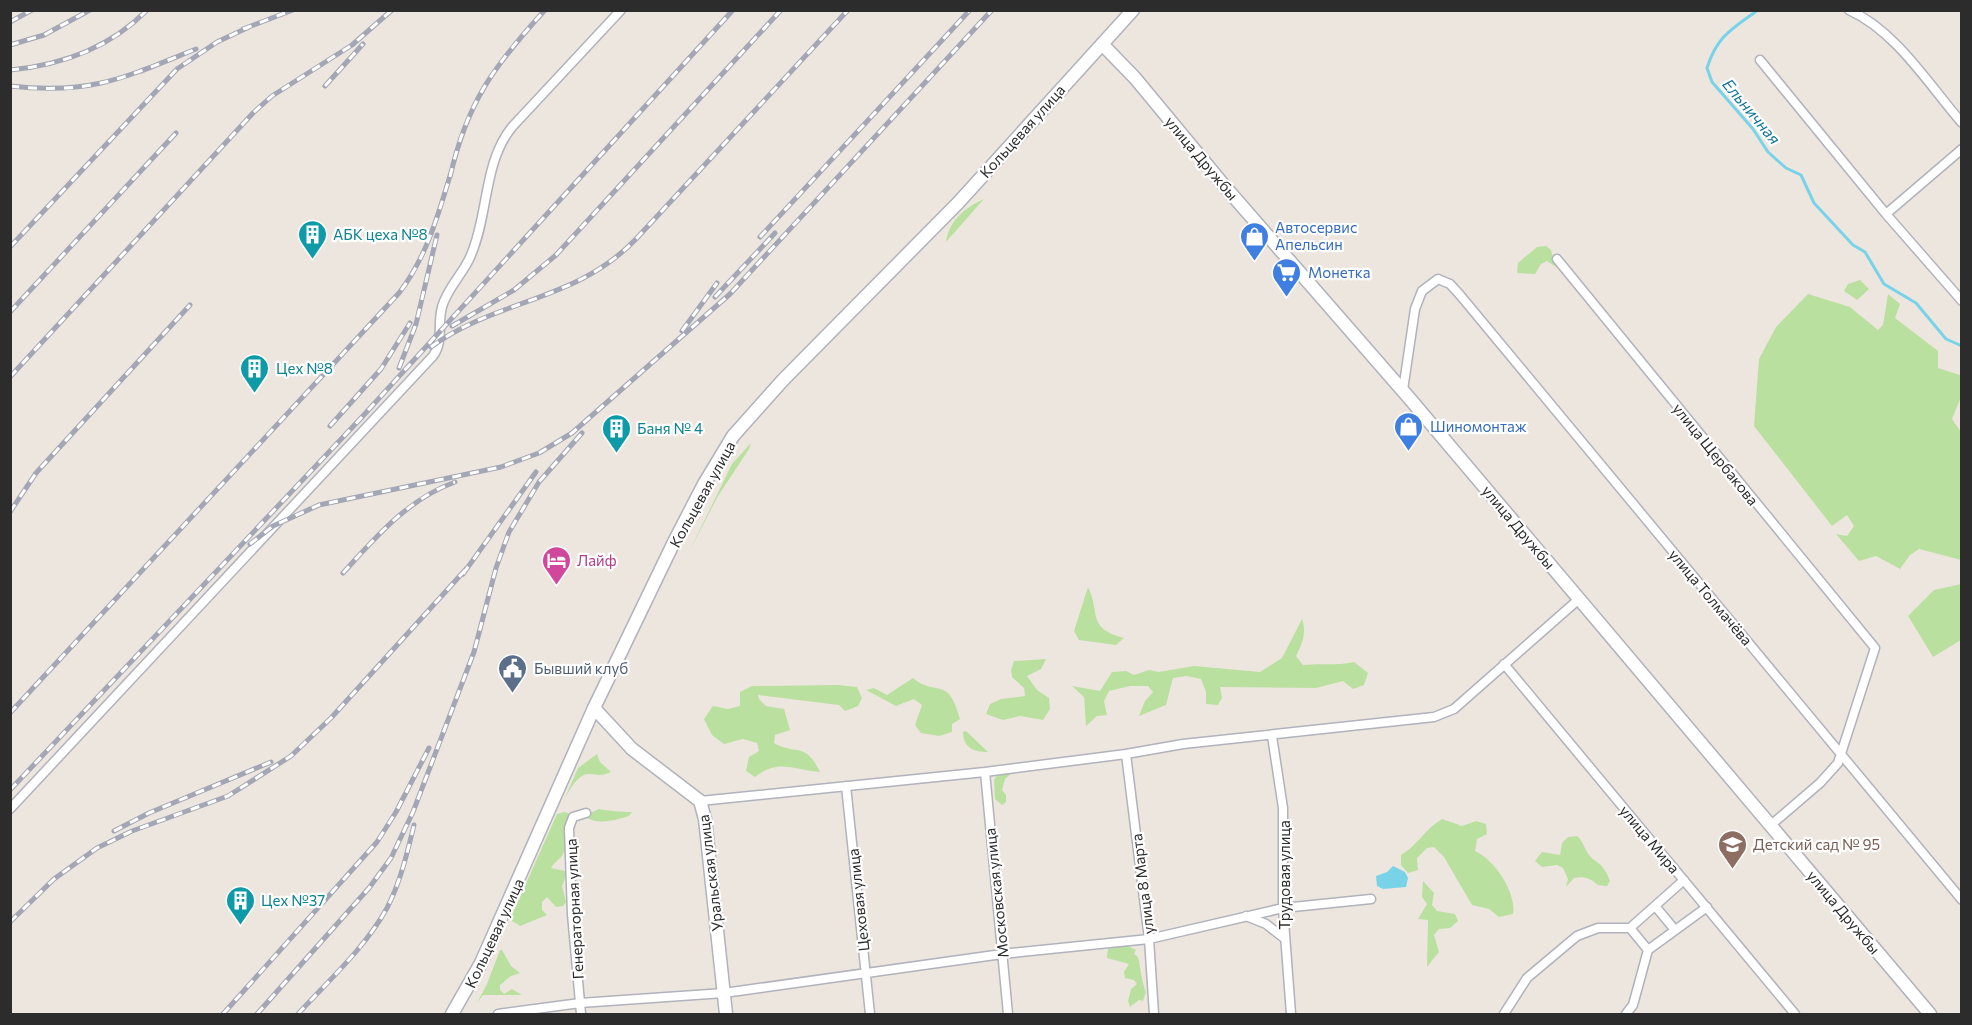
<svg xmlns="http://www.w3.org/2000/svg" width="1972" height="1025" viewBox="0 0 1972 1025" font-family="Commissioner,sans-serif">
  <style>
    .green { fill: #bae09f }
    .water { fill: #78d3e9 }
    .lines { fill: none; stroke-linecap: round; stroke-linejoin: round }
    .stream { stroke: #78d3e9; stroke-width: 3 }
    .street-casing { stroke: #b0b2bc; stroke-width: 11 }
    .secondary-casing { stroke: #b0b2bc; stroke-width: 15 }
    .street { stroke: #fff; stroke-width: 8 }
    .secondary { stroke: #fff; stroke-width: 12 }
    .rail-casing { stroke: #a2a6b5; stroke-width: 5 }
    .rail { stroke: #fff; stroke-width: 3; stroke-dasharray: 9; stroke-linecap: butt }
    .labels { text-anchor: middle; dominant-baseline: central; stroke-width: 4.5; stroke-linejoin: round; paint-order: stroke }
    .street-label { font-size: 15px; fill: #2c2c2c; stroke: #fff }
    .shop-label { font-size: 15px; fill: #366cbe; stroke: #fff; text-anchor: start }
    .culture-label { font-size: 15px; fill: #0d838f; stroke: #fff; text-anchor: start }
    .hotel-label { font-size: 15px; fill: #b23c85; stroke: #fff; text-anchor: start }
    .service-label { font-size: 15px; fill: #4e5e75; stroke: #fff; text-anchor: start }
    .education-label { font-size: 15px; fill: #785e54; stroke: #fff; text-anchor: start }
    .water-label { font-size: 16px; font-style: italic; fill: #147498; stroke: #fff }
  </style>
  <rect width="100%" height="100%" fill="#ede6df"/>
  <path class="green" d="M 984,199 L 946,242 C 949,221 964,208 984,199 Z
    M 1546,246 L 1551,250 L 1556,267 L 1547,261 L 1541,264 L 1535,274 L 1517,273 L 1518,263 L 1537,247 Z
    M 1860,280 L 1869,289 L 1857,300 L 1844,291 L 1848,284 Z
    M 1808,294 L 1850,307 L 1878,330 L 1883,325 L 1888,294 L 1900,304 L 1895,318 L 1938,351 L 1938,368 L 1960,375 L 1961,397 L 1952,419 L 1961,432 L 1961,560 L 1919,549 L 1910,555 L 1900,569 L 1876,556 L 1859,561 L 1836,534 L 1847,536 L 1854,526 L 1847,515 L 1832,526 L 1754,426 L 1759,359 L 1776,327 Z
    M 751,443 L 749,449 L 718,496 L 689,552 L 732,464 Z
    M 1961,584 L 1961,640 L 1933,657 L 1908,616 L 1934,590 Z
    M 1088,587 C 1101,613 1086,628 1124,638 L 1116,645 L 1079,640 L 1074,631 Z
    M 1302,619 C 1307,633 1302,644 1296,656 L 1303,665 C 1321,663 1335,666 1354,662 L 1368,673 L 1364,685 L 1353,689 L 1343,681 L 1316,688 L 1220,687 L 1222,698 L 1218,705 L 1206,704 L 1206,692 L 1201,679 L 1186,676 L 1173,678 L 1166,705 L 1139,716 L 1145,701 L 1153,692 L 1148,686 L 1130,686 L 1109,691 L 1104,701 L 1107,715 L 1097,716 L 1086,726 L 1084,697 L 1072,686 L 1100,691 L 1112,672 L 1126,671 L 1134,675 L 1149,670 L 1159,672 L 1194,666 L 1260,672 L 1282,658 Z
    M 1046,659 L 1041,669 L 1027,676 L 1037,690 L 1049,698 L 1050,709 L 1043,720 L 1020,716 L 1003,720 L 986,714 L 990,704 L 1001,699 L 1025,696 L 1024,688 L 1012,677 L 1011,670 L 1014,661 Z
    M 913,678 C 937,698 948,674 960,719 L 952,724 L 952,732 L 939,736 L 921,733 L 915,725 L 922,705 L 914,699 L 896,706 L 866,690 L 874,688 L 887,695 Z
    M 838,685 L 857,687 L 862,698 L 858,706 L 845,711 L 839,705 L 758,695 L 759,699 L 766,706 L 784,709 L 790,730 L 775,735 L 774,743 C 797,756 805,741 820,772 C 794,770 778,758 755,777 L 746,771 L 749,757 L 759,751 L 757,743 L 743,739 L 724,744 L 712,735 L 704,719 L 713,706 L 728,709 L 740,706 L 740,692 L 752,686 Z
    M 966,731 L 988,752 C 974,752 963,748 963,732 Z
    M 597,754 L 600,762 L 611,772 C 600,777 598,774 588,774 C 577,775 570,790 565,798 L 578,768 Z
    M 1014,771 L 1005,779 L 1002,790 L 1006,795 L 1006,802 L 1002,805 L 995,799 L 994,780 L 998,773 Z
    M 599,809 C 608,811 623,812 632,812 L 629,816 C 616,820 599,825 587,818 L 588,814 Z
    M 564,812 L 568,813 C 573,823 568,848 561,857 C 557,861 554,863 551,868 L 565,871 L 567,874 L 562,886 L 566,902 L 563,906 L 556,907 L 547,897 L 542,902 L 542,910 L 547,915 L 520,926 L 512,921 L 512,915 L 557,814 Z
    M 1442,819 L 1462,826 L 1476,821 L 1486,824 L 1487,834 L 1477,839 L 1475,851 C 1494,859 1517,893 1513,914 L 1499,917 L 1489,909 L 1472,905 L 1444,857 L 1434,847 L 1427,848 L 1417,858 L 1418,870 L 1408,873 L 1401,865 L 1401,855 C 1418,845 1424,830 1442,819 Z
    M 1577,836 C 1583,841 1583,845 1587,852 C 1595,865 1602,859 1610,881 L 1607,886 L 1598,885 C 1590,878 1584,876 1574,878 L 1566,887 L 1568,879 L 1563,868 L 1557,865 L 1542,867 L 1535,861 L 1542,852 L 1560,855 L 1562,843 L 1568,837 Z
    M 1423,881 L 1434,893 L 1432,905 L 1437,911 L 1455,914 L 1458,921 L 1450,928 L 1439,929 L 1434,935 L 1439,952 L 1427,967 L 1428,920 L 1418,919 L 1427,904 L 1422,897 Z
    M 1126,945 L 1136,950 L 1134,954 L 1138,957 C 1141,968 1141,981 1146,992 L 1143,1001 L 1139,1000 L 1130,1007 L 1128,1001 L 1131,989 L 1137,984 L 1134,980 L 1125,978 L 1124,972 L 1129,964 L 1107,958 L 1108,949 Z
    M 500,950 L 502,950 L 511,966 L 520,973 L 511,976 L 500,985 L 500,990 L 504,994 L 512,989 L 522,995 L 483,995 L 477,1003 L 487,984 Z"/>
  <path class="water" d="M 1393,866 L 1405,872 L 1408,878 L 1406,887 L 1383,889 L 1377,886 L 1376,876 L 1387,872 Z"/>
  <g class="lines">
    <path class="stream" d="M 1758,10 C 1732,29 1717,36 1707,68 L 1712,82 L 1753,129 L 1768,152 L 1786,168 L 1801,175 L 1814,203 L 1853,245 L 1865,252 L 1884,284 L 1916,303 L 1946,339 L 1962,346"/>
    <defs>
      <path id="street" d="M 1849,10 C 1896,31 1929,85 1962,123
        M 1760,60 L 1886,214 L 1962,301
        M 1886,214 L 1962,149
        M 1557,259 L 1875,648 L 1838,763 L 1820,783 L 1771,825
        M 1403,390 L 1415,309 L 1422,291 L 1438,279 L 1450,284 L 1460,295 L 1962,900
        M 1504,664 L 1795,1014
        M 1272,736 L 1283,808 L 1283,908 L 1291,1014
        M 1126,754 L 1149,939 L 1154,1014
        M 985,772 L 1008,1014
        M 846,786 L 870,1014
        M 700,801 L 985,772 L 1126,754 L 1183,744 L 1434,717 L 1454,709 L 1579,599
        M 10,809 L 433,356 C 444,341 437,325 442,307 C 447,288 464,273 471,255 C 489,213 483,163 512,127 L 621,10
        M 1655,906 L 1675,930
        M 1246,916 L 1266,924 L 1284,938
        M 1630,928 L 1684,880
        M 1648,950 L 1707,907
        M 498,1014 L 580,1003 L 724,993 L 1002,954 L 1149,939 L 1283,908 L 1371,899
        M 581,1014 L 572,914 L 569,828 L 573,817 L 586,813
        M 1504,1014 L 1527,978 L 1577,936 L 1598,928 L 1630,928 L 1648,950 L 1633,1005 L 1626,1014"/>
      <path id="secondary" d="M 1102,44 L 1135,78 L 1227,189 L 1410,399 L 1930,1014
        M 594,708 L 632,749 L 700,801 L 705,819 L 726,1014
        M 452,1014 L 481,963 L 594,708 L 674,542 L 704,484 L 733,436 L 783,380 L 958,203 L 1133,10"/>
    </defs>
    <use href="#street" class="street-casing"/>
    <use href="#secondary" class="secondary-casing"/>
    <use href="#street" class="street"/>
    <use href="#secondary" class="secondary"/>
    <defs>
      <path id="rail" d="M 10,22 L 32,10
        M 243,29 L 293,10
        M 10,45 L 44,35 L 90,10
        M 10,70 C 62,65 110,48 147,10
        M 10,86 C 91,95 124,78 196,49
        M 325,86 L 363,44
        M 450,177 C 467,102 494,66 545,10
        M 760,237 L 970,10
        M 10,247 L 177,69 L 217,42 L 249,27
        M 715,297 L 775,233
        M 10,312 L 176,133
        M 452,326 L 514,290 L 556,255 L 781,10
        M 682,331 L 717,283
        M 431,347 C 496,299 576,302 636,239 L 848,10
        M 399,368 L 416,324 L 437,235
        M 10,377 L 253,113 L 272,96 L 352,45 L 392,10
        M 330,426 L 381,369 L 410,323
        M 10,512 L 36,473 L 190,305
        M 250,544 L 273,526 L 319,505 L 501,467 L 539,453 L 572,433 L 730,294 L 992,10
        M 343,573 C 376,537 408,499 455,482
        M 463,574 L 536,472
        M 10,713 L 399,293 C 427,257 439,212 452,169
        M 10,790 L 362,417 L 733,10
        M 114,831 L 149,813 L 271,762
        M 10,922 L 54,879 L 97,848 L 132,831 L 228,796 L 291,756 L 331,718 L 467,568
        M 223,1014 L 377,842 L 396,812 L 429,748
        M 257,1014 L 369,888 L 391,858 L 413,812 L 474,652 L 496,568 L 509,532 L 539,482 L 582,433
        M 298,1014 C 328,981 365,948 387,908 C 400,883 407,854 414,825"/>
    </defs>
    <use href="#rail" class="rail-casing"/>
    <use href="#rail" class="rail"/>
  </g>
  <defs>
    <symbol id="building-pin" viewBox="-11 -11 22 30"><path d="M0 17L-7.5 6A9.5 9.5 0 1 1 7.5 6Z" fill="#0f9aa8" stroke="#fff"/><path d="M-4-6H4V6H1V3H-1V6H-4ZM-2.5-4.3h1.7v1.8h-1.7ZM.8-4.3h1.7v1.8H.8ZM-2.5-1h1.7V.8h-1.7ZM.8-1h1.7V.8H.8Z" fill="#fff"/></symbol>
    <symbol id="shop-pin" viewBox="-11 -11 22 30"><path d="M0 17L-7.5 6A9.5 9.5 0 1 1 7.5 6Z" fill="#3f7fe0" stroke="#fff"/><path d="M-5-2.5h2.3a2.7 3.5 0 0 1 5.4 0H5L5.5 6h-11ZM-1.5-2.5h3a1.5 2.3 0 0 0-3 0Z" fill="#fff"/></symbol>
    <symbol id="supermarket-pin" viewBox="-11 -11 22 30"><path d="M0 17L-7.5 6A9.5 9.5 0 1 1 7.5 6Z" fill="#3f7fe0" stroke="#fff"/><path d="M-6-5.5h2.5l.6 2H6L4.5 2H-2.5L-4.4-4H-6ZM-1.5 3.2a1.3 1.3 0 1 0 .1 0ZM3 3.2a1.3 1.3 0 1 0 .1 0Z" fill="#fff"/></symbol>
    <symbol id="hotel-pin" viewBox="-11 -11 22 30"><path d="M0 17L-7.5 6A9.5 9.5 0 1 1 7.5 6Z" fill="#d1479c" stroke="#fff"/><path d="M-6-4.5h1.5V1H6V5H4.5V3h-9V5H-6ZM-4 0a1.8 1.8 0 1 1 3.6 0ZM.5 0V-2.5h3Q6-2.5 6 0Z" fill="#fff"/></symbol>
    <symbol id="civic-pin" viewBox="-11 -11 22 30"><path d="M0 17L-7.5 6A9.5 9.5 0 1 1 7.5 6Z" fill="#5c6f8a" stroke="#fff"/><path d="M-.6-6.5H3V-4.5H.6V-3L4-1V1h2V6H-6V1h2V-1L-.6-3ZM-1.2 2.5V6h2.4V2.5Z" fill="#fff"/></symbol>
    <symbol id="school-pin" viewBox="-11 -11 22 30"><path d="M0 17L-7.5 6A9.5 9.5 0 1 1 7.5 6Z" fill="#8d6e63" stroke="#fff"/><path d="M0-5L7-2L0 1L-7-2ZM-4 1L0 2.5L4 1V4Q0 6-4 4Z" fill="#fff"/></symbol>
  </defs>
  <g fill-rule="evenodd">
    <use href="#building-pin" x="296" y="218" width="33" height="45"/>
    <use href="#shop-pin" x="1238" y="220" width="33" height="45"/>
    <use href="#supermarket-pin" x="1270" y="256" width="33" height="45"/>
    <use href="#building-pin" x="238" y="352" width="33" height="45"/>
    <use href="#shop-pin" x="1392" y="410" width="33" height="45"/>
    <use href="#building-pin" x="600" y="412" width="33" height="45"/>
    <use href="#hotel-pin" x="540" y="544" width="33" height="45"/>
    <use href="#civic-pin" x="496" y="652" width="33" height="45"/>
    <use href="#school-pin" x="1716" y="828" width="33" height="45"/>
    <use href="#building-pin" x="224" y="884" width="33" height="45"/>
  </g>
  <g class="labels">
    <g class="street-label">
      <text transform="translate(1022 131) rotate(-48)">Кольцевая улица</text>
      <text transform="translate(1202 158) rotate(50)">улица Дружбы</text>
      <text transform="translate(1716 454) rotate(51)">улица Щербакова</text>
      <text transform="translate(702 494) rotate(-61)">Кольцевая улица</text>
      <text transform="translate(1519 527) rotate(50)">улица Дружбы</text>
      <text transform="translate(1711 597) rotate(50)">улица Толмачёва</text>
      <text transform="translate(1650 839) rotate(50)">улица Мира</text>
      <text transform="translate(710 873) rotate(-97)">Уральская улица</text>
      <text transform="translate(1284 875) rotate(-90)">Трудовая улица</text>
      <text transform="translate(1142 884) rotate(-97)">улица 8 Марта</text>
      <text transform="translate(996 893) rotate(-96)">Московская улица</text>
      <text transform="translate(858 900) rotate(-96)">Цеховая улица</text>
      <text transform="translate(574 909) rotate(-93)">Генераторная улица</text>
      <text transform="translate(1844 912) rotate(50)">улица Дружбы</text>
      <text transform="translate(494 933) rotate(-65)">Кольцевая улица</text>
    </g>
    <g class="shop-label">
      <text x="1275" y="227">Автосервис<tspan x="1275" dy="17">Апельсин</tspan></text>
      <text x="1308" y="272">Монетка</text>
      <text x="1430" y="426">Шиномонтаж</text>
    </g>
    <g class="culture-label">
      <text x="333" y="234">АБК цеха №8</text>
      <text x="276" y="368">Цех №8</text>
      <text x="637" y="428">Баня № 4</text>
      <text x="261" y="900">Цех №37</text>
    </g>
    <g class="hotel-label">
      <text x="577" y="560">Лайф</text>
    </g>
    <g class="service-label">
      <text x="534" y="668">Бывший клуб</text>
    </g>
    <g class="education-label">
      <text x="1753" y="844">Детский сад № 95</text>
    </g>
    <g class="water-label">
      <text transform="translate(1752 111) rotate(50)">Ельничная</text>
    </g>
  </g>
  <rect width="1972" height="1025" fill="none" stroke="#2c2c2c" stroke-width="24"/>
</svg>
